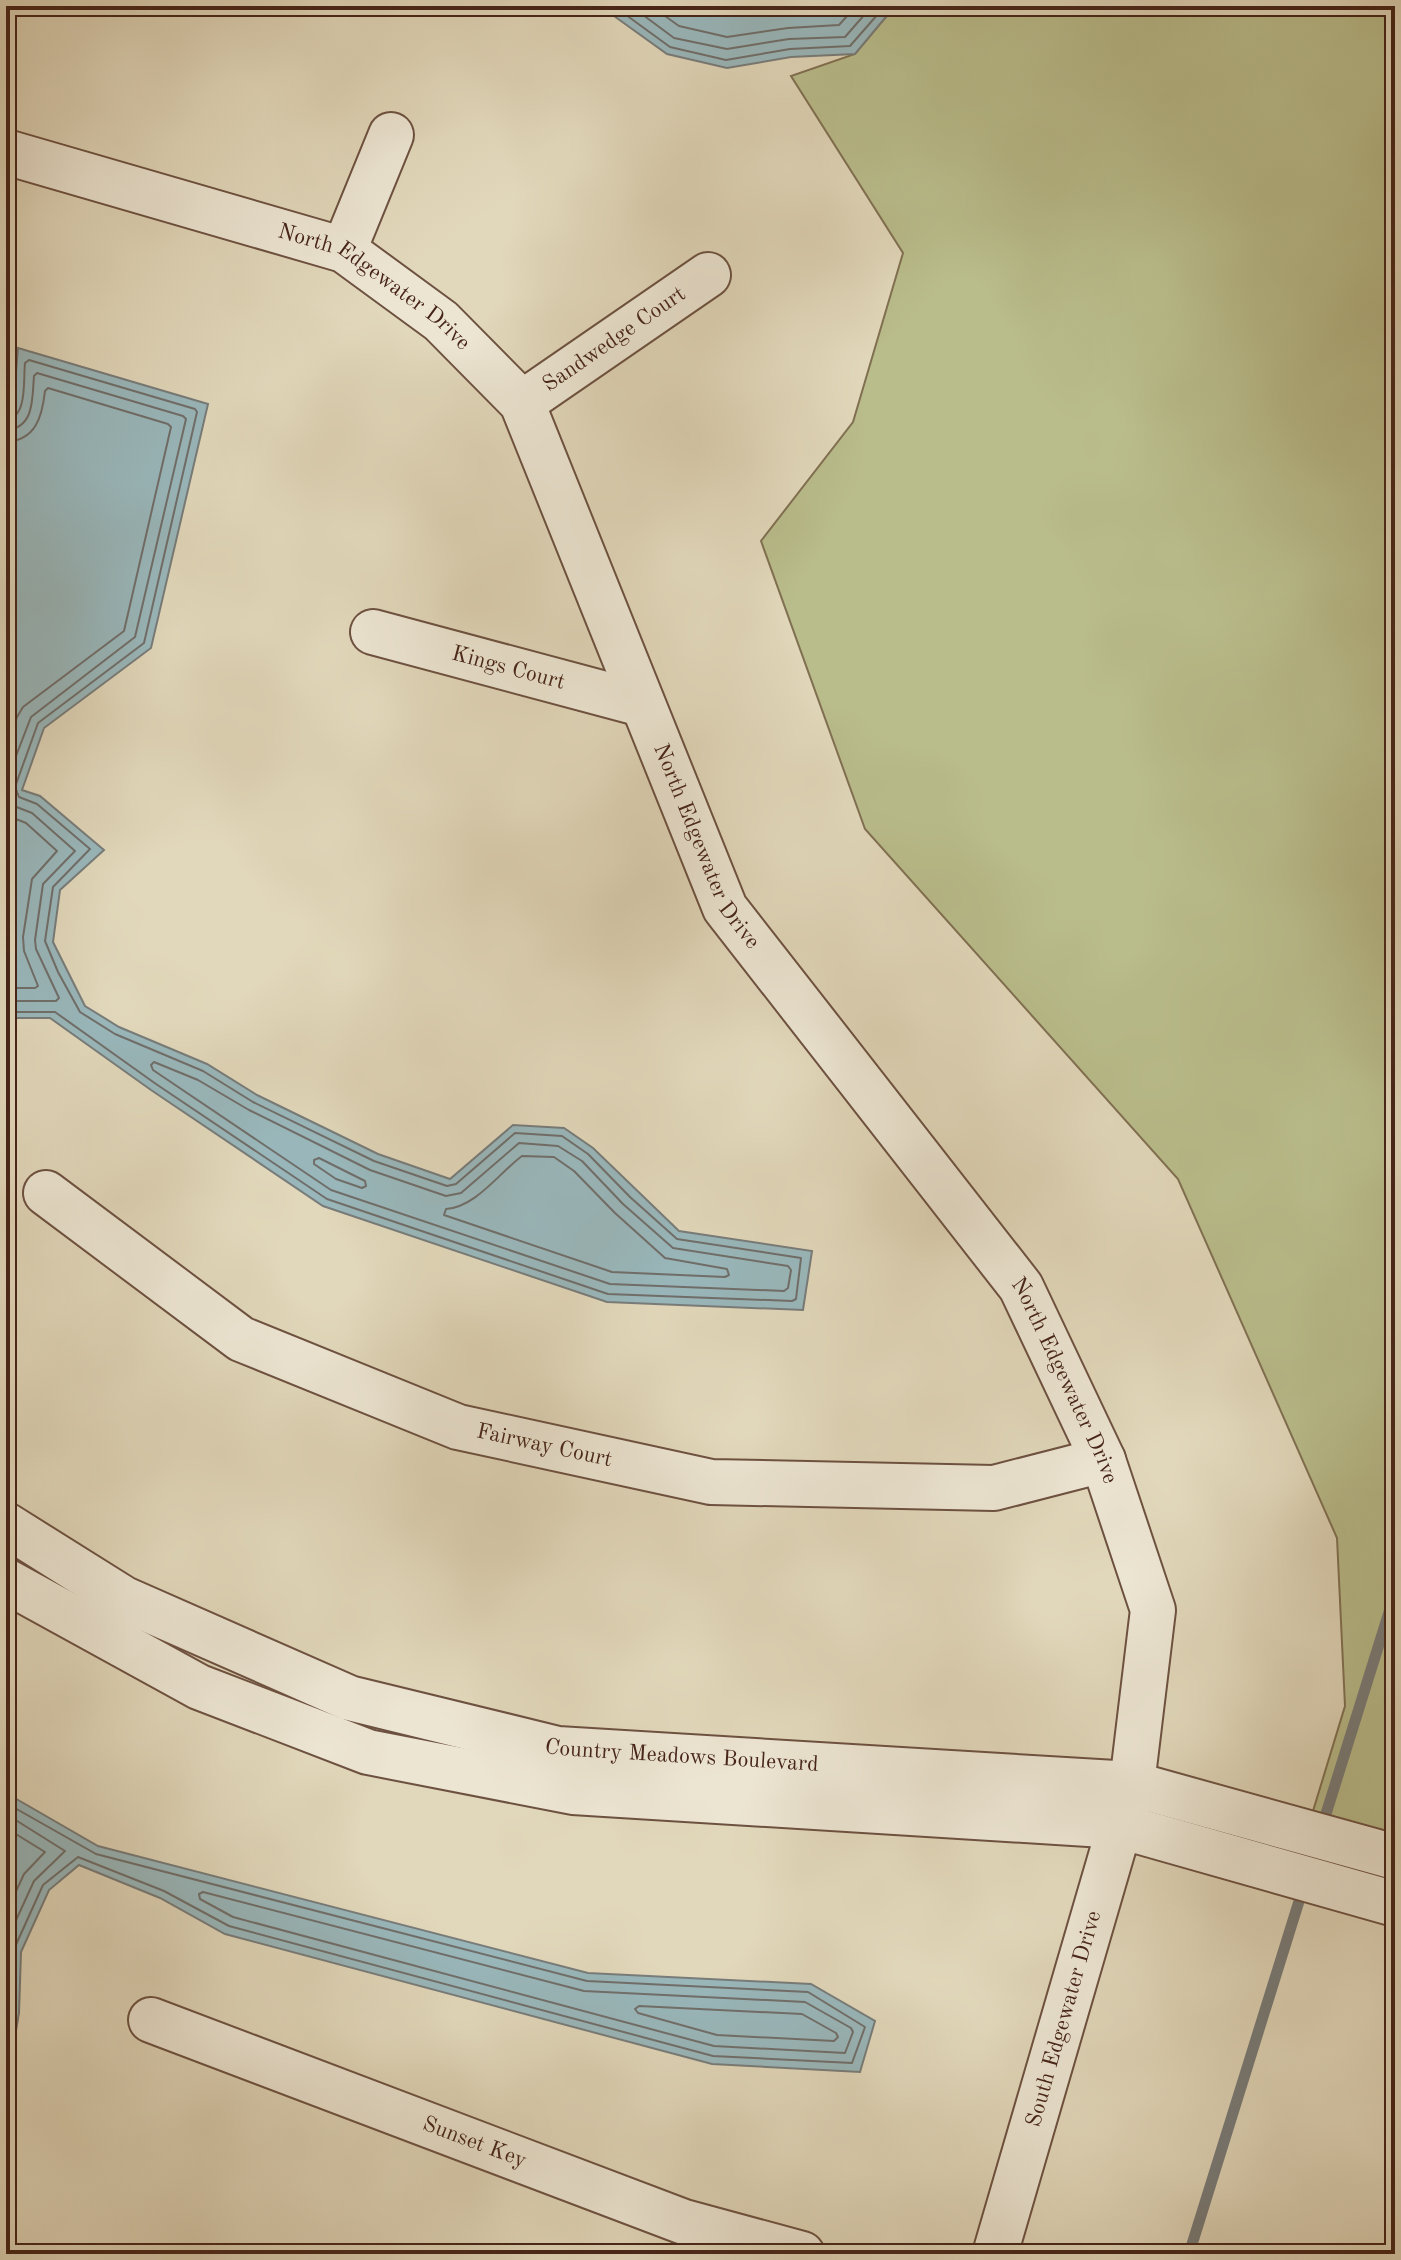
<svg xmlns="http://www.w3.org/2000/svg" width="1401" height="2260" viewBox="0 0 1401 2260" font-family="'Old Standard TT',serif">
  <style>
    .green { fill: #b9bc8b; stroke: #807052; stroke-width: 2 }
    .water { fill: #99b7bb; stroke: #787c7a; stroke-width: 2 }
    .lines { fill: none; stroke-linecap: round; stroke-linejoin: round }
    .shore { stroke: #706e6a; stroke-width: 2 }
    .stream { stroke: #787c7a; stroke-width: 11 }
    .minor-casing { stroke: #6d5140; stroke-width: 48 }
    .minor { stroke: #ece5d2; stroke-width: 44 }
    .labels { text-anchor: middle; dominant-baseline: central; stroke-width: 8; stroke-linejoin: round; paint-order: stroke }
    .street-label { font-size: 22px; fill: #462418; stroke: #ece5d2 }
  </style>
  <rect width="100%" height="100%" fill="#e1d7ba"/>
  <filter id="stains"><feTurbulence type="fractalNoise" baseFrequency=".0025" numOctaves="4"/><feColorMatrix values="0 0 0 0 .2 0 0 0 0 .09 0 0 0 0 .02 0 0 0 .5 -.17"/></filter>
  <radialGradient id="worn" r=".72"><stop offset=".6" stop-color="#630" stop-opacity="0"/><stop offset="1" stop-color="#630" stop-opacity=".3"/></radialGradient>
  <path class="green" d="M 895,6 L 1395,6 L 1395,1886 L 1299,1857 L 1345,1706 L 1337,1538 L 1178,1179 L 865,829 L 761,541 L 853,422 L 903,253 L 791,76 L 855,54 Z"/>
  <path class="water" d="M 612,6 L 895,6 L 855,54 L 791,57 L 727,68 L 667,54 L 614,16 Z
    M 18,348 L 208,404 L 151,648 L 44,728 L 22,790 L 40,796 L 104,850 L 60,890 L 53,942 L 85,1006 L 119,1027 L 207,1064 L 257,1095 L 378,1154 L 450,1179 L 513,1125 L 564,1128 L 593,1148 L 679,1231 L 812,1251 L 803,1310 L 607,1302 L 323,1206 L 151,1090 L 50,1018 L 11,1018 L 6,1025 L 6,414 L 13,408 Z
    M 6,1793 L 98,1846 L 588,1973 L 811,1984 L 875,2021 L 860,2072 L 712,2064 L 225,1934 L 160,1898 L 79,1865 L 49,1890 L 21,1952 L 19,2013 L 11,2060 L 6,2067 Z"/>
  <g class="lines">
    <path class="shore" d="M 620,6 L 622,12 L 670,47 L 726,60 L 790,49 L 850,46 L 885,6
      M 631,6 L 674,38 L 727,49 L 789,39 L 845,37 L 872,6
      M 651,6 L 679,26 L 727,37 L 788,28 L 839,25 L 856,6
      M 6,420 C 28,417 23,380 25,363 L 29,360 L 195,409 L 197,412 L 144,643 L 38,723 L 15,787 L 19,797 L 37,804 L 90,849 L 53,887 L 45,941 L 58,972 L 80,1012 L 115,1034 L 203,1071 L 253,1102 L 374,1161 L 447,1186 L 456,1184 L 515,1133 L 562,1136 L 588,1154 L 630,1197 L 677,1239 L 801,1258 L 796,1299 L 792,1301 L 608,1294 L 327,1199 L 156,1084 L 55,1012 L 6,1012
      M 6,430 C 35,428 32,398 34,376 L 37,373 L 183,416 L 186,419 L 135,637 L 31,717 L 6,782
      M 6,442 C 36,440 42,417 45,391 L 48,388 L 168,424 L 171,427 L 124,631 L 23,707 L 17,717 L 6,746
      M 6,797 L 14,806 L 32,813 L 75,851 L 43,884 L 35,940 L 36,949 L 59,998 L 56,1001 L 6,1001
      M 6,815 L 26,823 L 57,851 L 32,879 L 23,937 L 24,951 L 38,986 L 35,988 L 6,988
      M 154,1062 L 198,1080 L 249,1110 L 370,1170 L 446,1196 L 461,1193 L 519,1143 L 558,1146 L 582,1161 L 623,1204 L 673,1248 L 788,1266 L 791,1270 L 788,1288 L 784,1291 L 610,1284 L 331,1190 L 153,1070 L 151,1065 Z
      M 522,1156 L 554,1157 L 574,1171 L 615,1213 L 665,1258 L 727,1269 L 729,1275 L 725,1277 L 612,1272 L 444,1215 L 446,1209 C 476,1207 499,1173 522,1156 Z
      M 319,1158 L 365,1181 L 366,1186 L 362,1188 L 336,1179 L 314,1164 L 314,1160 Z
      M 6,1803 L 96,1854 L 587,1981 L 808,1992 L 865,2027 L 852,2063 L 713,2056 L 229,1926 L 164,1891 L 78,1857 L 43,1885 L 14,1949 L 11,2012 L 6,2042
      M 6,1814 L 65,1851 L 34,1881 L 6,1942
      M 6,1828 L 45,1852 L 24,1874 L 6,1913
      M 203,1892 L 584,1991 L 805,2002 L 851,2028 L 853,2032 L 845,2053 L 714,2046 L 233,1917 L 200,1899 L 199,1894 Z
      M 639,2006 L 802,2014 L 836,2033 L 838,2037 L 834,2041 L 717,2035 L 638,2013 L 635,2009 Z"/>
    <path class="stream" d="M 1325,1817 L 1395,1593
      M 1189,2254 L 1300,1898"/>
    <defs>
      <g id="minor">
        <path id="s1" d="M 6,152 L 344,250 L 441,321 L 522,403 L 725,908 L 1021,1287 L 1103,1460 L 1153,1610 L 1132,1784 L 995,2254"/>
        <path d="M 344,250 L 391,135"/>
        <path id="s2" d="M 522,403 L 708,275"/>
        <path id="s3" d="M 373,632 L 642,704"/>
        <path id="s4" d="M 46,1193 L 241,1339 L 458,1427 L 711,1482 L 994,1488 L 1103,1460"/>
        <path id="s5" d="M 6,1525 L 124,1599 L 349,1698 L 558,1749 L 1132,1784 L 1395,1857"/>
        <path d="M 6,1581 L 199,1687 L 368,1752 L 573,1792 L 1120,1826 L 1395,1904"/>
        <path id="s6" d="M 151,2020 L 684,2222 L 802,2254"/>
      </g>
    </defs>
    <use href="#minor" class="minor-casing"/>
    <use href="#minor" class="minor"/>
  </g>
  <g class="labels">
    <g class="street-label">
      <text stroke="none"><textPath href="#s1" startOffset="396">North Edgewater Drive</textPath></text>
      <text stroke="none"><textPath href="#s2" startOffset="112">Sandwedge Court</textPath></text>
      <text stroke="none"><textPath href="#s3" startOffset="140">Kings Court</textPath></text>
      <text stroke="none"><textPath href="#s1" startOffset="1068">North Edgewater Drive</textPath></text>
      <text stroke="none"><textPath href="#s1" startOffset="1716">North Edgewater Drive</textPath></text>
      <text stroke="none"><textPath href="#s4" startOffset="566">Fairway Court</textPath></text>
      <text stroke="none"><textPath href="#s5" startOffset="724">Country Meadows Boulevard</textPath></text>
      <text transform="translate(1064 2019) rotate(-74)">South Edgewater Drive</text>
      <text stroke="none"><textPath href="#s6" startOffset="346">Sunset Key</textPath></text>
    </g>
  </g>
  <rect width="1401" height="2260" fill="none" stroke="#e1d7ba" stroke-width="32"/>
  <rect x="8" y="8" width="1385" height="2244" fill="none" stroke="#462418" stroke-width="4"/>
  <rect x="16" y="16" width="1369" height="2228" fill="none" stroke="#462418" stroke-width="2"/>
  <rect width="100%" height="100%" filter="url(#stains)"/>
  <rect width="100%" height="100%" fill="url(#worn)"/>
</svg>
